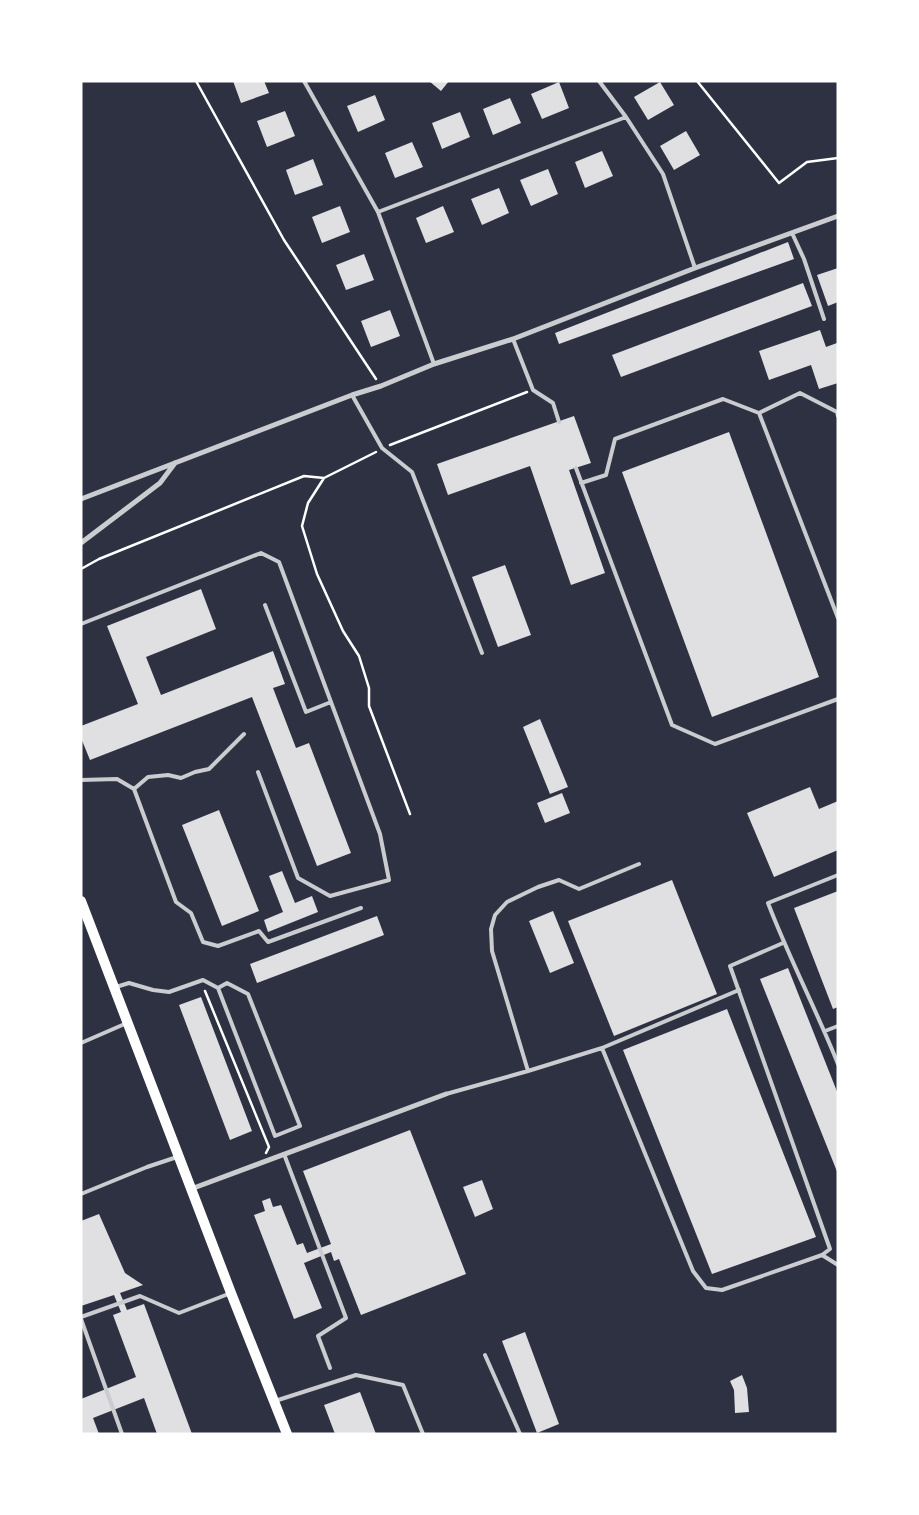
<svg xmlns="http://www.w3.org/2000/svg" width="919" height="1515" viewBox="0 0 919 1515" font-family="Lato,sans-serif">
  <style>
    .building { fill: #e0e0e3 }
    .lines { fill: none; stroke-linecap: round; stroke-linejoin: round }
    .path { stroke: #fff; stroke-width: 2.5 }
    .service { stroke: #caccd0; stroke-width: 4 }
    .minor { stroke: #caccd0; stroke-width: 5 }
    .secondary { stroke: #fff; stroke-width: 10 }
  </style>
  <rect width="100%" height="100%" fill="#2d3142"/>
  <path class="building" d="M 233,81 L 264,81 L 269,93 L 241,103 Z
    M 429,81 L 449,81 L 441,91 Z
    M 559,82 L 569,108 L 542,119 L 531,94 Z
    M 660,82 L 674,105 L 648,120 L 634,97 Z
    M 375,95 L 385,120 L 358,132 L 347,106 Z
    M 510,98 L 521,123 L 493,135 L 483,109 Z
    M 285,111 L 295,136 L 267,147 L 257,121 Z
    M 460,112 L 470,137 L 442,149 L 432,123 Z
    M 686,131 L 700,155 L 674,170 L 660,146 Z
    M 412,142 L 423,167 L 395,178 L 385,153 Z
    M 602,151 L 613,176 L 585,188 L 575,162 Z
    M 313,159 L 323,185 L 295,195 L 286,170 Z
    M 548,169 L 558,194 L 531,206 L 520,180 Z
    M 499,188 L 509,213 L 482,225 L 471,199 Z
    M 340,206 L 350,232 L 322,243 L 312,217 Z
    M 443,206 L 454,232 L 426,243 L 416,218 Z
    M 788,242 L 794,259 L 559,344 L 555,333 Z
    M 364,254 L 374,280 L 346,290 L 336,265 Z
    M 838,268 L 838,302 L 828,306 L 817,275 Z
    M 803,283 L 812,306 L 621,377 L 612,355 Z
    M 390,310 L 400,336 L 371,347 L 361,321 Z
    M 820,330 L 826,347 L 837,343 L 838,346 L 838,383 L 819,389 L 811,365 L 769,380 L 759,351 Z
    M 574,416 L 591,463 L 569,470 L 605,573 L 571,585 L 530,466 L 448,495 L 437,464 Z
    M 729,432 L 819,677 L 712,717 L 622,472 Z
    M 505,565 L 531,635 L 498,647 L 472,577 Z
    M 201,589 L 216,629 L 146,657 L 161,695 L 273,651 L 285,684 L 273,688 L 296,748 L 309,743 L 351,853 L 317,866 L 252,697 L 90,760 L 81,738 L 81,726 L 138,704 L 107,626 Z
    M 540,719 L 568,787 L 550,794 L 523,727 Z
    M 810,787 L 819,809 L 838,801 L 838,850 L 774,877 L 747,813 Z
    M 562,793 L 570,813 L 545,823 L 537,803 Z
    M 219,810 L 259,911 L 222,926 L 182,825 Z
    M 282,871 L 295,903 L 312,896 L 318,912 L 268,932 L 264,920 L 283,912 L 269,876 Z
    M 672,880 L 717,994 L 614,1036 L 568,921 Z
    M 838,891 L 838,1007 L 833,1009 L 794,908 Z
    M 553,911 L 574,963 L 550,973 L 529,921 Z
    M 377,916 L 384,935 L 257,983 L 250,964 Z
    M 788,968 L 838,1094 L 838,1174 L 760,979 Z
    M 201,997 L 252,1131 L 230,1140 L 179,1005 Z
    M 727,1009 L 816,1237 L 712,1274 L 623,1050 Z
    M 410,1130 L 466,1274 L 361,1315 L 339,1259 L 334,1261 L 331,1252 L 304,1263 L 322,1308 L 294,1319 L 254,1215 L 265,1211 L 262,1201 L 270,1198 L 273,1207 L 281,1205 L 297,1245 L 303,1243 L 307,1253 L 331,1244 L 303,1171 Z
    M 482,1180 L 493,1209 L 475,1217 L 463,1187 Z
    M 99,1214 L 125,1273 L 143,1285 L 120,1293 L 127,1310 L 144,1304 L 192,1434 L 157,1434 L 144,1398 L 93,1418 L 99,1434 L 81,1434 L 81,1399 L 136,1377 L 113,1315 L 121,1312 L 114,1295 L 81,1306 L 81,1221 Z
    M 525,1332 L 559,1424 L 537,1433 L 502,1341 Z
    M 742,1375 L 747,1388 L 749,1412 L 735,1413 L 734,1390 L 730,1381 Z
    M 360,1392 L 376,1434 L 335,1434 L 324,1405 Z"/>
  <g class="lines">
    <path class="path" d="M 196,81 L 284,240 L 376,379
      M 697,81 L 779,183 L 807,162 L 838,158
      M 390,445 L 527,392
      M 324,478 L 308,503 L 302,526 L 317,574 L 343,631 L 359,656 L 369,688 L 369,706 L 410,814
      M 81,569 L 99,559 L 304,476 L 324,478 L 376,452
      M 205,991 L 269,1147 L 266,1153"/>
    <path class="service" d="M 304,81 L 378,212 L 434,364
      M 599,81 L 626,117 L 663,174 L 695,268
      M 378,212 L 626,117
      M 792,233 L 804,259 L 824,319
      M 513,339 L 533,390 L 553,403 L 559,422
      M 352,395 L 382,448 L 412,472 L 482,653
      M 759,413 L 800,393 L 837,412 L 838,416
      M 576,468 L 672,725 L 715,744 L 838,699
      M 581,483 L 606,475 L 615,439 L 723,399 L 759,413 L 838,618
      M 265,605 L 306,712 L 331,702
      M 81,624 L 261,553 L 279,562 L 380,834 L 389,880 L 330,896 L 298,878 L 258,772
      M 81,780 L 117,779 L 134,789 L 176,902 L 191,913 L 203,942 L 218,946 L 259,931 L 268,942 L 361,908
      M 134,789 L 148,777 L 168,775 L 181,778 L 195,772 L 209,769 L 244,734
      M 838,875 L 768,903 C 789,958 816,1009 838,1064
      M 116,987 L 129,983 L 153,990 L 169,992 L 203,980 L 218,988 L 275,1136 L 300,1126 L 248,994 L 227,983 L 218,988
      M 825,1031 L 838,1026
      M 81,1043 L 127,1023
      M 602,1048 L 693,1271 L 706,1288 L 722,1290 L 822,1255 L 830,1249 L 730,966 L 783,943
      M 528,1071 L 492,951 L 491,929 L 495,915 L 507,902 L 538,887 L 559,880 L 579,889 L 639,864
      M 446,1094 L 528,1071 L 602,1048 L 739,990
      M 284,1154 L 346,1318 L 318,1336 L 330,1368
      M 81,1194 L 147,1167 L 177,1157
      M 822,1255 L 838,1265
      M 81,1317 L 140,1296 L 179,1313 L 231,1293
      M 81,1319 L 122,1434
      M 485,1355 L 520,1434
      M 275,1401 L 356,1375 L 403,1385 L 423,1434"/>
    <path class="minor" d="M 81,499 L 352,395 L 381,386 L 434,364 L 513,339 L 695,268 L 838,216
      M 81,543 L 160,483 L 175,463
      M 191,1189 L 446,1094"/>
    <path class="secondary" d="M 81,901 L 231,1293 L 287,1434"/>
  </g>
  <rect width="919" height="1515" fill="none" stroke="#ffffff" stroke-width="165"/>
</svg>
